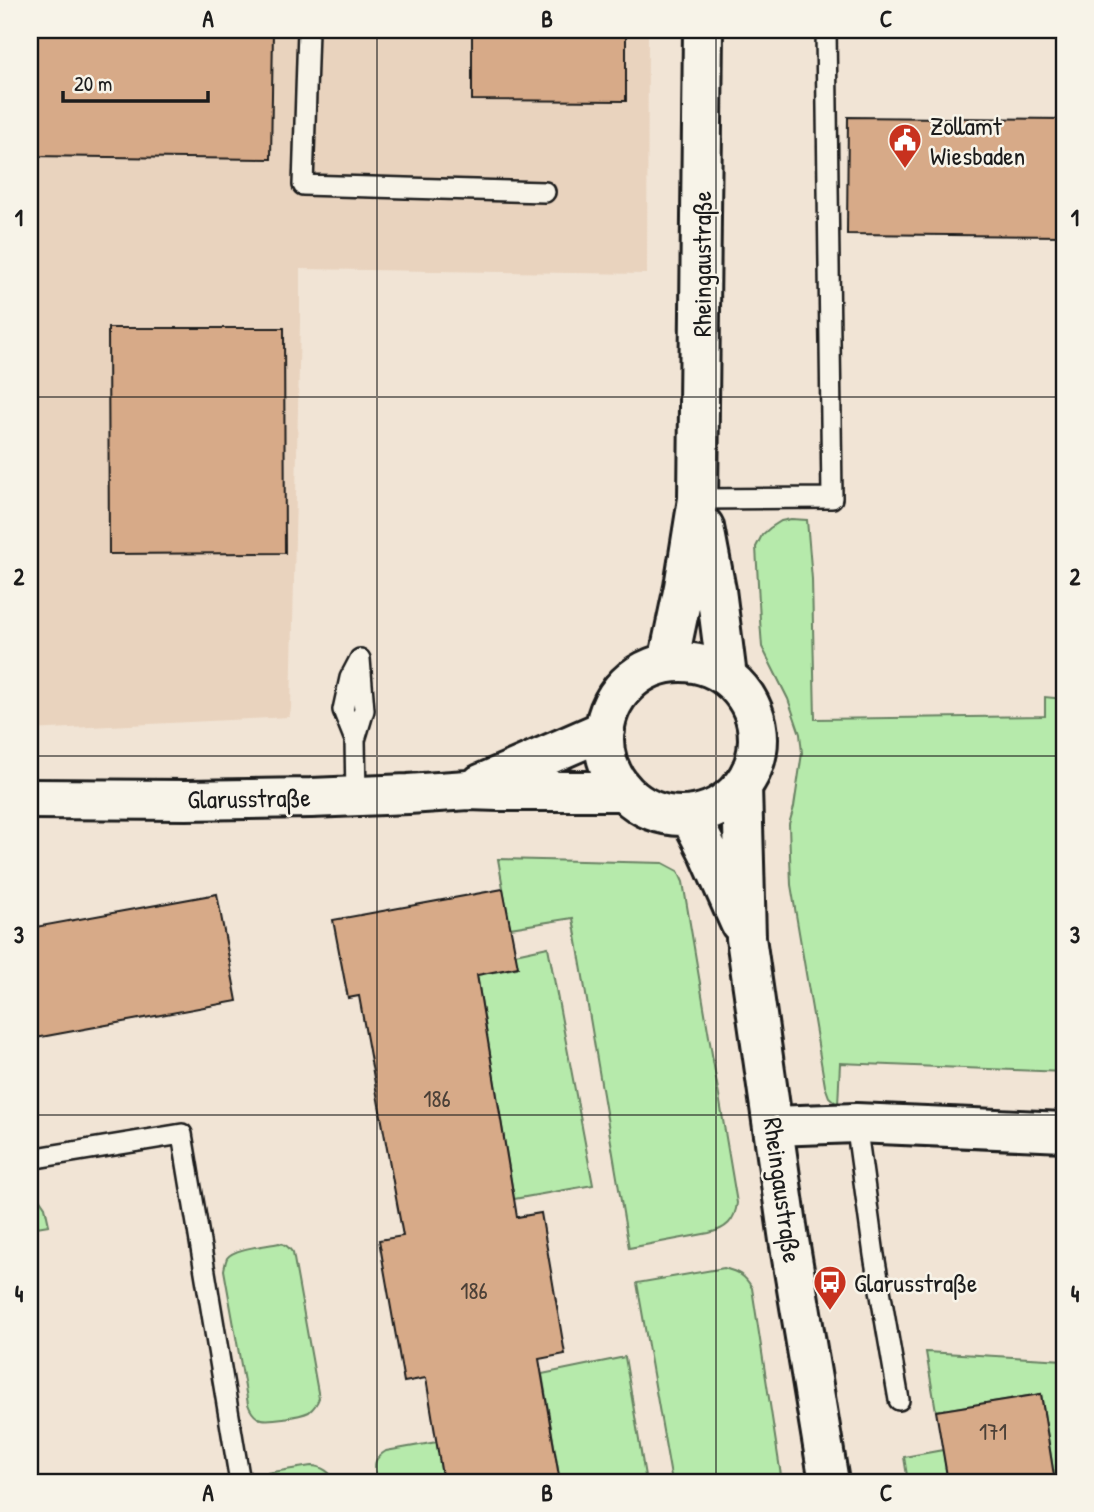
<svg xmlns="http://www.w3.org/2000/svg" width="1094" height="1512" viewBox="0 0 1094 1512" font-family="'Patrick Hand',sans-serif">
  <style>
    .built { fill: #e9d3be }
    .green { fill: #b6eaab; stroke: #698364; stroke-width: 2 }
    .building { fill: #d7aa88; stroke: #1c1c1c; stroke-width: 2 }
    .lines { fill: none; stroke-linecap: round; stroke-linejoin: round }
    .lane-casing { stroke: #1c1c1c; stroke-width: 24 }
    .street-casing { stroke: #1c1c1c; stroke-width: 44 }
    .secondary-casing { stroke: #1c1c1c; stroke-width: 44 }
    .lane { stroke: #f7f3e8; stroke-width: 19 }
    .street { stroke: #f7f3e8; stroke-width: 38 }
    .secondary { stroke: #f7f3e8; stroke-width: 38 }
    .grid { fill: none; stroke: #1c1c1c; stroke-width: 2; stroke-opacity: 0.55 }
    .labels { text-anchor: middle; dominant-baseline: central; stroke-width: 5; stroke-linejoin: round; paint-order: stroke }
    .number-label { font-size: 23px; fill: #4b4037 }
    .poi-label { font-size: 26px; fill: #1c1c1c; stroke: #f7f3e8; text-anchor: start }
    .street-label { font-size: 26px; fill: #1c1c1c; stroke: #f7f3e8 }
    .neatline { fill: none; stroke: #1c1c1c; stroke-width: 2.5 }
    .grid-label { font-size: 23px; text-anchor: middle; font-weight: bold; fill: #1c1c1c }
  </style>
  <rect width="100%" height="100%" fill="#f1e4d5"/>
  <filter id="ink" filterUnits="userSpaceOnUse"><feTurbulence type="fractalNoise" baseFrequency=".0143" numOctaves="2"/><feDisplacementMap in="SourceGraphic" scale="14" xChannelSelector="R" yChannelSelector="G"/><feConvolveMatrix kernelMatrix="1 2 1 2 8 2 1 2 1" color-interpolation-filters="sRGB"/></filter>
  <g filter="url(#ink)">
    <path class="built" d="M 30,30 L 648,30 L 647,274 L 300,269 L 300,323 L 291,709 L 289,717 L 30,730 Z"/>
    <path class="green" d="M 791,519 L 807,520 L 812,579 L 815,719 L 1045,716 L 1045,697 L 1064,699 L 1059,810 L 1064,812 L 1064,1072 L 840,1063 L 838,1105 L 829,1097 L 825,1086 L 791,885 L 789,824 L 794,807 L 802,753 L 800,734 L 788,699 L 762,647 L 760,620 L 756,547 L 762,535 L 770,528 L 781,521 Z
      M 498,859 L 663,863 L 678,871 L 683,882 L 737,1203 C 735,1221 726,1229 709,1233 L 629,1248 L 573,918 L 510,928 Z
      M 548,947 L 593,1185 L 514,1199 L 477,975 L 517,968 L 515,954 Z
      M 30,1185 L 45,1207 L 49,1225 L 30,1228 Z
      M 279,1243 C 286,1244 289,1248 293,1253 L 319,1398 C 317,1404 314,1408 309,1412 C 301,1416 266,1422 258,1418 C 253,1415 250,1410 248,1404 L 224,1270 C 225,1265 225,1263 227,1258 C 234,1248 266,1246 279,1243 Z
      M 724,1268 C 738,1272 745,1275 752,1288 L 782,1482 L 672,1482 L 637,1283 Z
      M 926,1352 L 1064,1360 L 1064,1482 L 1055,1482 L 1041,1394 L 936,1411 Z
      M 625,1357 L 646,1482 L 560,1482 L 542,1374 Z
      M 437,1442 L 443,1482 L 377,1482 C 375,1467 371,1460 386,1451 Z
      M 943,1450 L 948,1482 L 908,1482 L 904,1457 Z
      M 311,1466 C 323,1466 330,1473 337,1482 L 262,1482 L 260,1474 Z"/>
    <path class="building" d="M 30,30 L 273,30 L 271,159 L 30,156 Z
      M 472,30 L 626,30 L 626,101 L 472,100 Z
      M 848,117 L 1064,119 L 1064,236 L 847,234 Z
      M 108,328 L 284,328 L 285,553 L 109,554 Z
      M 503,889 L 518,967 L 477,975 L 517,1217 L 541,1213 L 565,1354 L 539,1359 L 560,1482 L 443,1482 L 426,1378 L 404,1382 L 379,1240 L 403,1236 L 359,996 L 348,998 L 333,920 Z
      M 217,894 L 237,1001 L 30,1039 L 30,928 Z
      M 1041,1394 L 1055,1482 L 948,1482 L 936,1411 Z"/>
    <g class="lines">
      <defs>
        <path id="lane" d="M 308,30 L 303,185 L 545,192
          M 698,499 L 832,498 L 826,30
          M 360,659 L 364,710 L 355,740 L 343,710 L 350,678 Z
          M 355,740 L 356,796
          M 856,1123 L 874,1255 L 899,1400
          M 30,1159 L 182,1134 L 240,1482"/>
        <path id="street" d="M 773,1126 L 856,1123 L 1064,1132"/>
        <path id="secondary" d="M 704,527 L 716,590 L 727,677
          M604 739a77 77 0 1 1 154 0a77 77 0 1 1-154 0Z
          M 668,663 L 684,587 L 698,499 L 703,30
          M 481,784 L 605,730
          M 742,786 L 746,938 L 789,1240 L 829,1482
          M 30,799 L 186,800 L 311,798 L 408,794 L 468,790 L 499,791 L 624,791
          M 690,816 L 708,851 L 740,923"/>
      </defs>
      <use href="#lane" class="lane-casing"/>
      <use href="#street" class="street-casing"/>
      <use href="#secondary" class="secondary-casing"/>
      <use href="#lane" class="lane"/>
      <use href="#street" class="street"/>
      <use href="#secondary" class="secondary"/>
    </g>
  </g>
  <path class="grid" d="M 377,30 L 377,1482M 716,30 L 716,1482M 30,397 L 1064,397M 30,756 L 1064,756M 30,1115 L 1064,1115"/>
  <defs>
    <symbol id="civic-pin" viewBox="-11 -11 22 30"><path d="M0 17L-7.5 6A9.5 9.5 0 1 1 7.5 6Z" fill="#c8321e" stroke="#f7f3e8"/><path d="M-.6-6.5H3V-4.5H.6V-3L4-1V1h2V6H-6V1h2V-1L-.6-3ZM-1.2 2.5V6h2.4V2.5Z" fill="#fff"/></symbol>
    <symbol id="bus-pin" viewBox="-11 -11 22 30"><path d="M0 17L-7.5 6A9.5 9.5 0 1 1 7.5 6Z" fill="#c8321e" stroke="#f7f3e8"/><path d="M-5-6H5V4H4V6H2V4H-2V6H-4V4H-5ZM-3.5-4V0h7V-4ZM-3.5 1.2v1.5H-2V1.2ZM2 1.2v1.5H3.5V1.2Z" fill="#fff"/></symbol>
  </defs>
  <g fill-rule="evenodd">
    <use href="#civic-pin" x="886" y="121" width="38" height="52"/>
    <use href="#bus-pin" x="811" y="1263" width="38" height="52"/>
  </g>
  <g class="labels">
    <g class="number-label">
      <text x="437" y="1098">186</text>
      <text x="474" y="1290">186</text>
      <text x="993" y="1431">171</text>
    </g>
    <g class="poi-label">
      <text x="930" y="125">Zollamt<tspan x="930" dy="30">Wiesbaden</tspan></text>
      <text x="854" y="1282">Glarusstraße</text>
    </g>
    <g class="street-label">
      <text transform="translate(701 264) rotate(-90)">Rheingaustraße</text>
      <text transform="translate(249 798) rotate(-1)">Glarusstraße</text>
      <text transform="translate(783 1190) rotate(82)">Rheingaustraße</text>
    </g>
  </g>
  <rect width="1094" height="1512" fill="none" stroke="#f7f3e8" stroke-width="77"/>
  <path d="M63 91v10h145v-10" fill="none" stroke="#1c1c1c" stroke-width="3.5"/>
  <text x="74" y="91" font-size="21" fill="#1c1c1c" stroke="#f7f3e8" stroke-width="5" paint-order="stroke">20 m</text>
  <rect x="38" y="38" width="1018" height="1436" class="neatline"/>
  <g class="grid-label">
    <text x="208" y="27">A</text>
    <text x="547" y="27">B</text>
    <text x="886" y="27">C</text>
    <text x="19" y="226">1</text>
    <text x="1075" y="226">1</text>
    <text x="19" y="585">2</text>
    <text x="1075" y="585">2</text>
    <text x="19" y="943">3</text>
    <text x="1075" y="943">3</text>
    <text x="19" y="1302">4</text>
    <text x="1075" y="1302">4</text>
    <text x="208" y="1501">A</text>
    <text x="547" y="1501">B</text>
    <text x="886" y="1501">C</text>
  </g>
</svg>
